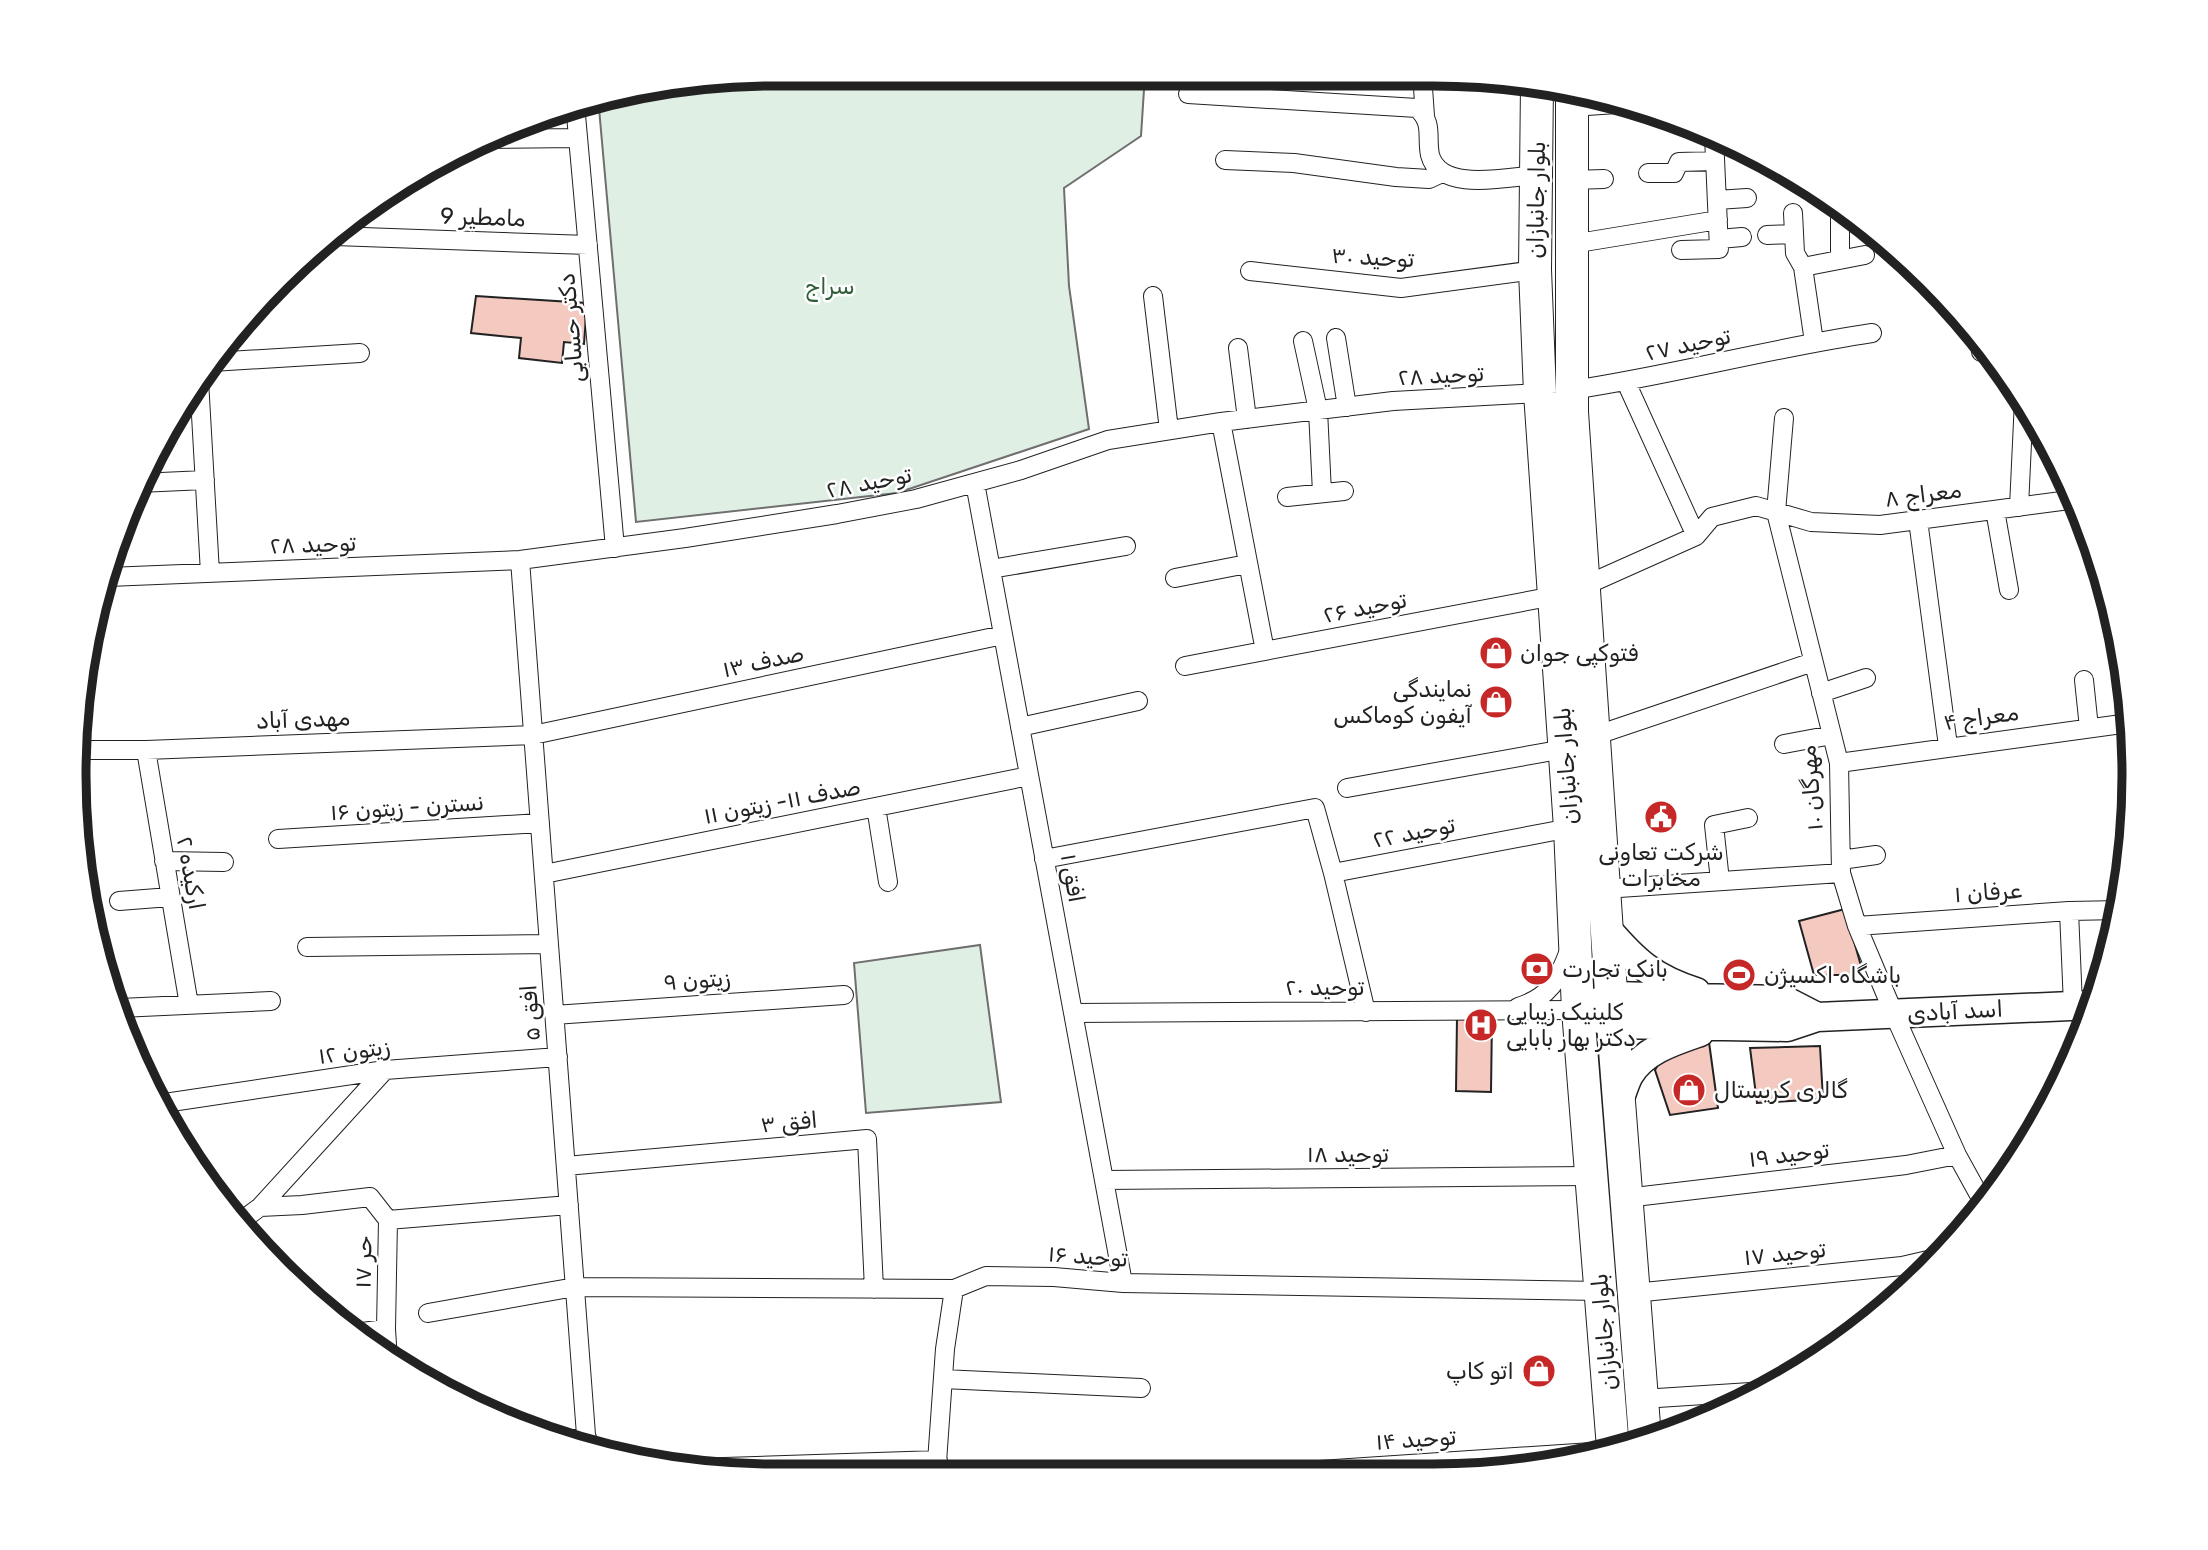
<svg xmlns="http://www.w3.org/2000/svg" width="2208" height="1550" viewBox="0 0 2208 1550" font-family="Rubik,Cairo,sans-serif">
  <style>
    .green { fill: #e0efe3; stroke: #6f6f6f; stroke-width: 2 }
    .building { fill: #f3c9c0; stroke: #222; stroke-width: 2 }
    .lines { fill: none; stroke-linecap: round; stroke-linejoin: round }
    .street-casing { stroke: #222; stroke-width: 20 }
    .primary-casing { stroke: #222; stroke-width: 31 }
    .highway-casing { stroke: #222; stroke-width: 34 }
    .street { stroke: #fff; stroke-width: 18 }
    .primary { stroke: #fff; stroke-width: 28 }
    .highway { stroke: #fff; stroke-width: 32 }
    .labels { text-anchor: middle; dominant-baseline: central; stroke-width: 5; stroke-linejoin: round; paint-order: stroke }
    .street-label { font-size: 23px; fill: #222; stroke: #fff }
    .park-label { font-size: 23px; fill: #2f5e38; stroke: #fff }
    .poi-label { font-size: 23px; fill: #222; stroke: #fff; text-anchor: start }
    .rim { fill: none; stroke: #222; stroke-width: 9 }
  </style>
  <rect width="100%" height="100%" fill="#fff"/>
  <path class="green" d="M 775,74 L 1145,74 L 1141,136 L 1064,188 L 1069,286 L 1089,429 L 897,493 L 636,522 L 598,97 Z
    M 980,945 L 1001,1102 L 866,1113 L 854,963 Z"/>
  <path class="building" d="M 476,296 L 587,303 L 584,344 L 564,342 L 562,363 L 519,358 L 521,338 L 471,333 Z
    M 1845,909 L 1861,966 L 1854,975 L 1814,975 L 1799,921 Z
    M 1457,1017 L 1492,1017 L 1491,1092 L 1456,1091 Z
    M 1671,1042 L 1688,1045 L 1709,1042 L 1718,1108 L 1670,1115 L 1655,1070 Z
    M 1820,1046 L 1823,1099 L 1757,1103 L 1750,1048 Z"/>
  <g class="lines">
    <defs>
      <path id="street" d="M 1422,74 L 1425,116
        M 1188,94 L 1417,108 C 1434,124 1426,135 1430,155 C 1440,193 1507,177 1536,175
        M 575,104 L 615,548
        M 1572,107 L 1631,103
        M 483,139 L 578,138
        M 1225,160 L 1294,163 L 1396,177 L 1429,179 L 1442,173
        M 1648,173 L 1674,173 L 1679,162 L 1715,161
        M 1572,180 L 1604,179
        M 1717,200 L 1747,198
        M 1840,210 L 1840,260
        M 1793,213 L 1795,253 L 1803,267
        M 1767,235 L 1794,234
        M 335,236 L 588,245
        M 1719,239 L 1742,237
        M 1572,244 L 1718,220
        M 1681,250 L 1719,249 L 1714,136
        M 1250,271 L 1401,288 L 1535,270
        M 1153,296 L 1169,430
        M 1336,338 L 1347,407
        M 1303,341 L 1318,410 L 1322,493
        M 1814,342 L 1803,267 L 1865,255
        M 1238,348 L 1247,419
        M 1981,352 L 1981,342
        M 212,362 L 360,353
        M 199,380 L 210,573
        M 1626,382 L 1696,536
        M 1572,390 C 1673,375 1771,348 1872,333
        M 1784,418 L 1776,512 L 1839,763 L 1841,873 L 1857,926 L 1894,1014 L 1957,1155 L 1984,1204
        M 1221,422 L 1265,651
        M 139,483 L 205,480
        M 975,483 L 1123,1283
        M 1287,497 L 1344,491
        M 2019,507 L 2024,400
        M 1995,510 L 2009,590
        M 1918,520 L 1948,746
        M 520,560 L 587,1448
        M 991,569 L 1126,546
        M 108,577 L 520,560 L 685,538 L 837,514 L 916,499 L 1021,470 L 1108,440 L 1221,422 L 1393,401 L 1540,393
        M 1175,578 L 1247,564
        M 1584,586 L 1696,536 L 1712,517 L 1756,506 L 1811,522 L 1880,525 L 2077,499
        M 1185,666 L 1554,596
        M 2084,680 L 2089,728
        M 1821,693 L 1866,678
        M 1020,727 L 1138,701
        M 1594,736 L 1813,662
        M 1784,744 L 1832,735
        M 75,750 L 146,750 L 533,735 L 1003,635
        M 146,750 L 189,1005
        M 1839,763 L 2129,723
        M 1347,788 L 1564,749
        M 876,807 L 888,882
        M 278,839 L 540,823
        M 1044,859 L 1315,808 L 1333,873 L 1570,828
        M 1841,860 L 1876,855
        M 164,861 L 224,862
        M 1333,873 L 1366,1012
        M 544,874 L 1029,776
        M 1720,881 L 1714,825 L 1748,818
        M 1604,889 L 1841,873
        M 119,901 L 170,897
        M 2069,911 L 2073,1005
        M 1857,926 L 2069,911 L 2121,910
        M 307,947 L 549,944
        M 1518,1007 C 1550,997 1558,980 1569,951
        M 120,1008 L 271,1001
        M 1073,1013 L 1578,1010
        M 554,1015 L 844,995
        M 158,1104 L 385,1070 L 558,1057
        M 566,1166 L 867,1139 L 874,1289
        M 1104,1180 L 1592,1176
        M 1626,1198 L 1906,1165 L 1957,1155
        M 260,1207 L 302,1205 L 370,1197 L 388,1220 L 386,1329 L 388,1360
        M 388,1220 L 569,1205
        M 237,1224 L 260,1207 L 385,1070
        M 1634,1293 L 1902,1266 L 1941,1257
        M 428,1313 L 575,1287 L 954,1289 L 986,1276 L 1054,1277 L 1123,1283 L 1600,1291
        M 354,1333 L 386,1329
        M 943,1379 L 1141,1388
        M 1642,1399 L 1766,1391
        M 561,1440 L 587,1438
        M 692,1468 L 938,1460
        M 936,1476 L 945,1349 L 954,1289
        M 1229,1476 L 1607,1451"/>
      <path id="primary" d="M 1607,929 C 1635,962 1654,979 1696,992
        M 1591,1005 L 1612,996 L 1784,1000 L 1817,1017
        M 1578,1010 L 1613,1024 L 1787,1027 L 1817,1017 L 2093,1005
        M 1619,1101 C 1622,1093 1625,1082 1629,1075 C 1644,1050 1674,1041 1700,1032"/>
      <path id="highway" d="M 1537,84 L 1535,270 L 1540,393 L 1570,828 L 1578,1010 L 1613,1448
        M 1572,88 L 1572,412 L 1614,1037 L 1645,1438"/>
    </defs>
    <use href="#street" class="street-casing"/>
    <use href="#primary" class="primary-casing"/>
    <use href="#highway" class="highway-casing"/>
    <use href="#street" class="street"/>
    <use href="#primary" class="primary"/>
    <use href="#highway" class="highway"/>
  </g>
  <defs>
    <symbol id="shop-disc" viewBox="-11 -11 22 22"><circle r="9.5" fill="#c62828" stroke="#fff"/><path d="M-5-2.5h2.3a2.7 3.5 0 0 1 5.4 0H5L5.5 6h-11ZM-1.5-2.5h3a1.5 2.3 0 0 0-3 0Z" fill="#fff"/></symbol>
    <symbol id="civic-disc" viewBox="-11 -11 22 22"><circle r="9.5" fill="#c62828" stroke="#fff"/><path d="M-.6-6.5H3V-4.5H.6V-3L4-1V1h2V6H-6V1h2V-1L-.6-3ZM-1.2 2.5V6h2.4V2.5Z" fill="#fff"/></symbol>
    <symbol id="bank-disc" viewBox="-11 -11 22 22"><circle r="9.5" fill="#c62828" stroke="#fff"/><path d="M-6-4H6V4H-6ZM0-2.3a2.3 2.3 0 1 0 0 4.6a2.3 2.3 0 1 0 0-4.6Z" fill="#fff"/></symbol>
    <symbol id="stadium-disc" viewBox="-11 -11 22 22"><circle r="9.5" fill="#c62828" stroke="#fff"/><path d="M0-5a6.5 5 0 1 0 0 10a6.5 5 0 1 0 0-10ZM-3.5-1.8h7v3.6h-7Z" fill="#fff"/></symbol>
    <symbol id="hospital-disc" viewBox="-11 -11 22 22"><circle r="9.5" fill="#c62828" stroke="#fff"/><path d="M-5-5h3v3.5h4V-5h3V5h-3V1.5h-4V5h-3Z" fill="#fff"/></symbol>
  </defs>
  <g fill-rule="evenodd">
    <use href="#shop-disc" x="1477" y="634" width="38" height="38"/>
    <use href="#shop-disc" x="1477" y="683" width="38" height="38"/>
    <use href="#civic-disc" x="1642" y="798" width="38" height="38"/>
    <use href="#bank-disc" x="1518" y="950" width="38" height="38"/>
    <use href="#stadium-disc" x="1720" y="956" width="38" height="38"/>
    <use href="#hospital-disc" x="1462" y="1006" width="38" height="38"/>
    <use href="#shop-disc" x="1670" y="1071" width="38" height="38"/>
    <use href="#shop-disc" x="1520" y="1352" width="38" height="38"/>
  </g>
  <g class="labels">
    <g class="street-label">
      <text transform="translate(1536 200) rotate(-89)">بلوار جانبازان</text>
      <text transform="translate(483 217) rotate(2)">مامطیر 9</text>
      <text transform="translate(1373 257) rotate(3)">توحید ۳۰</text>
      <text transform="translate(571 328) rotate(-95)">دکتر حسابی</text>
      <text transform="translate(1688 344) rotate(-12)">توحید ۲۷</text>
      <text transform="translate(1441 375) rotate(-3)">توحید ۲۸</text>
      <text transform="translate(869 482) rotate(-11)">توحید ۲۸</text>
      <text transform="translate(1923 494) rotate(-7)">معراج ۸</text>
      <text transform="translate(313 544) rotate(-2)">توحید ۲۸</text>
      <text transform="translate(1365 607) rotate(-11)">توحید ۲۶</text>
      <text transform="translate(763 661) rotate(-12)">صدف ۱۳</text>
      <text transform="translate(1981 717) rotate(-8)">معراج ۴</text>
      <text transform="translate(303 719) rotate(-2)">مهدی آباد</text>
      <text transform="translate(1566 766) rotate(-94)">بلوار جانبازان</text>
      <text transform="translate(1811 788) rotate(-95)">مهرگان ۱۰</text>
      <text transform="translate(782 801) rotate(-11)">صدف ۱۱- زیتون ۱۱</text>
      <text transform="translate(407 807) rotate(-4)">نسترن - زیتون ۱۶</text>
      <text transform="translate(1414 832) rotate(-11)">توحید ۲۲</text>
      <text transform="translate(191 873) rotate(80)">ارکیده ۲</text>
      <text transform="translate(1073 878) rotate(80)">افق ۱</text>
      <text transform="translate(1988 892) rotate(-4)">عرفان ۱</text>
      <text transform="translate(697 980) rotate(-4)">زیتون ۹</text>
      <text x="1325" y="987">توحید ۲۰</text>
      <text transform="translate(1955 1011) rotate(-3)">اسد آبادی</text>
      <text transform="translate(530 1013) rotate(-94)">افق ۵</text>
      <text transform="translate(354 1051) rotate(-8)">زیتون ۱۲</text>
      <text transform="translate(789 1122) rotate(-5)">افق ۳</text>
      <text x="1348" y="1154">توحید ۱۸</text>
      <text transform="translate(1789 1154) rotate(-7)">توحید ۱۹</text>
      <text transform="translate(1785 1253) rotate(-6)">توحید ۱۷</text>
      <text transform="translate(1088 1256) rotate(4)">توحید ۱۶</text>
      <text transform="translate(363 1262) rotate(-89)">حر ۱۷</text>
      <text transform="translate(1604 1332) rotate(-95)">بلوار جانبازان</text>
      <text transform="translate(1416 1439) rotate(-4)">توحید ۱۴</text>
    </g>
    <g class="park-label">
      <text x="830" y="286">سراج</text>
    </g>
    <g class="poi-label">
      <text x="1520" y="653">فتوکپی جوان</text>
      <text x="1472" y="689" text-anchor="end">نمایندگی<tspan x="1472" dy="26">آیفون کوماکس</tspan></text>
      <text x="1661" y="852" text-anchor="middle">شرکت تعاونی<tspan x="1661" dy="26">مخابرات</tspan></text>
      <text x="1562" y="969">بانک تجارت</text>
      <text x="1764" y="975">باشگاه اکسیژن</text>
      <text x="1506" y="1012">کلینیک زیبایی<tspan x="1506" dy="26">دکتر بهار بابایی</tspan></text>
      <text x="1714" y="1090">گالری کریستال</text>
      <text x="1514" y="1371" text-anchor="end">اتو کاپ</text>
    </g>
  </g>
  <path d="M0 0H2208V1550H0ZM775 86H1433A689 689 0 0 1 2122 775V775A689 689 0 0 1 1433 1464H775A689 689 0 0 1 86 775V775A689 689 0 0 1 775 86Z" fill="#fff" fill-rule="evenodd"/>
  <path class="rim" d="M775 86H1433A689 689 0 0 1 2122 775V775A689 689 0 0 1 1433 1464H775A689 689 0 0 1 86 775V775A689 689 0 0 1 775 86Z"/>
</svg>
